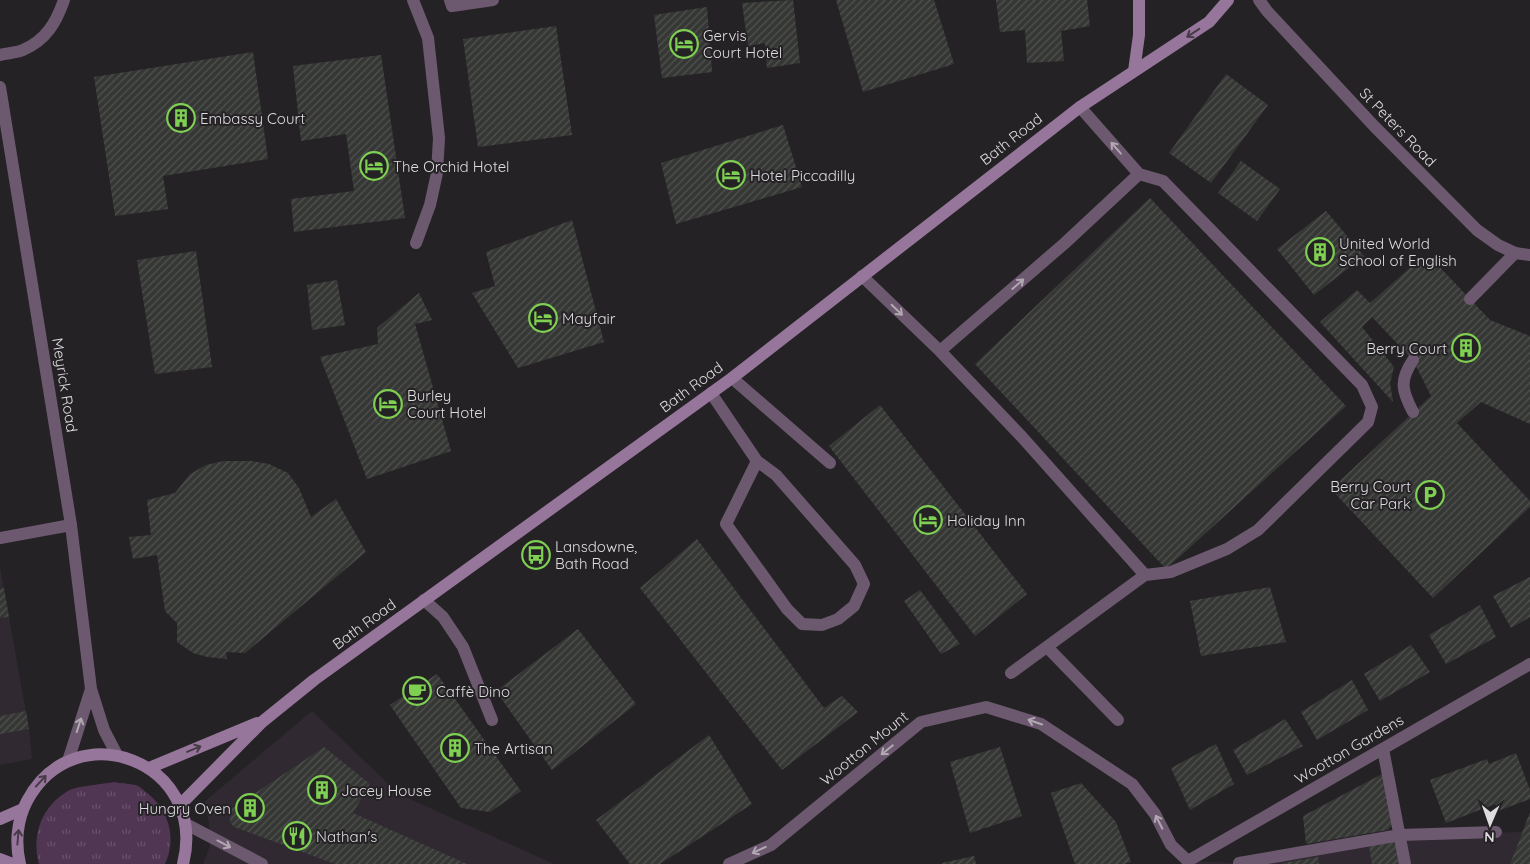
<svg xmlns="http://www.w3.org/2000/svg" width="1530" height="864" viewBox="0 0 1530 864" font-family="Quicksand,sans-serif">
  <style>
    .built { fill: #302931 }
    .grass { fill: url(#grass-tufts) }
    .building { fill: url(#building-hatch) }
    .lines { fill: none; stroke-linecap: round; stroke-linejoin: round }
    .service { stroke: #6d596f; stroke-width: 12 }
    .minor { stroke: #6d596f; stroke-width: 12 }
    .secondary { stroke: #97769b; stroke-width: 12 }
    .oneway { stroke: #473b49 }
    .oneway2 { stroke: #b1a8b2 }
    .labels { text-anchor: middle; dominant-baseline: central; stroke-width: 4; stroke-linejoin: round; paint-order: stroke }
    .poi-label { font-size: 15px; fill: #dedcde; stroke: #252226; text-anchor: start }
    .street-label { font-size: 15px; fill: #dedcde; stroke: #252226 }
  </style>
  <defs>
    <pattern id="grass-tufts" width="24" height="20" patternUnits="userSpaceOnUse" patternTransform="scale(1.25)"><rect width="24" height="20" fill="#513654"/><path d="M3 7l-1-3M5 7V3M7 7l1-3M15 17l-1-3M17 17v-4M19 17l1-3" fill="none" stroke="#6a526c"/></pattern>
    <pattern id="building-hatch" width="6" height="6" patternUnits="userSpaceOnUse" patternTransform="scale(1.25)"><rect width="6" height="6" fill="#353734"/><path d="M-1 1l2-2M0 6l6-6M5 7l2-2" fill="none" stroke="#525351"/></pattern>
  </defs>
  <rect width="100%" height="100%" fill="#252226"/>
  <path class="built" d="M 0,567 L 29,729 L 32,759 L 0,765 Z
    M 312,711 L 399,794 L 554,864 L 203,864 L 210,846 L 209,822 L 203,803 Z
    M 1522,832 L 1510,864 L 1177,864 L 1188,861 L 1239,863 L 1400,835 Z"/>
  <path class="grass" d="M 114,782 C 121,784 131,783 138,786 C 141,787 144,791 147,793 C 169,810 177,839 165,864 L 39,864 C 31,835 42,806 68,791 C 76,786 104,784 114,782 Z"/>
  <path class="building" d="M 793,0 L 800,63 L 767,68 L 765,43 L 748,46 L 742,3 Z
    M 836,0 L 934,0 L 954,64 L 863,92 Z
    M 996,0 L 1087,0 L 1090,26 L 1061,31 L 1064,61 L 1027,63 L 1025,30 L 1000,32 Z
    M 707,7 L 712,72 L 662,78 L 654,15 Z
    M 556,26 L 572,135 L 478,147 L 463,39 Z
    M 253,52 L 268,159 L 163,176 L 168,209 L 115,216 L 94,77 Z
    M 381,55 L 405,218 L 294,232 L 291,199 L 354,191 L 346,134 L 301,141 L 293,66 Z
    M 1226,74 L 1268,105 L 1211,183 L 1169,153 Z
    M 783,125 L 802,187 L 676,224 L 661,163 Z
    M 1241,161 L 1280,189 L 1257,221 L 1218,193 Z
    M 1150,198 L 1346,406 L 1166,569 L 975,364 Z
    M 1326,211 L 1364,256 L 1314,295 L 1277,249 Z
    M 572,220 L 604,342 L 518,368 L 472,293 L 495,286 L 486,252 Z
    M 196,251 L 212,367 L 155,374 L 137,260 Z
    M 1421,258 L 1432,259 L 1490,320 L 1530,336 L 1530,424 L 1481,402 L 1457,423 L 1530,501 L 1530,507 L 1433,598 L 1331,489 L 1431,396 L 1413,360 L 1372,317 L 1362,327 L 1394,367 L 1390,383 L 1393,402 L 1320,322 L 1357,290 L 1370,303 Z
    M 337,280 L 345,325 L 312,330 L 307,285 Z
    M 419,293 L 432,320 L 415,324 L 451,451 L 367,479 L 320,357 L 378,344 L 377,328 Z
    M 880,405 L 1027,594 L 975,636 L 829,446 Z
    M 224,461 L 251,461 L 269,464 L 288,473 L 299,488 L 311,517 L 336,499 L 366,552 L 245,653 L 226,652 L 227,659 L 207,657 L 193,653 L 177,642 L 177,623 L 165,611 L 157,555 L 133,559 L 129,537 L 151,535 L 147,500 L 175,493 L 190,474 L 206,465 Z
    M 697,539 L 824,708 L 842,696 L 858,712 L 782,770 L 640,588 Z
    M 1530,577 L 1530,617 L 1511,628 L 1493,596 Z
    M 1270,587 L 1286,642 L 1201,656 L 1190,601 Z
    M 4,588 L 9,617 L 0,618 L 0,589 Z
    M 920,590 L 960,644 L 941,654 L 904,601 Z
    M 1480,605 L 1496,637 L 1446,664 L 1429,635 Z
    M 578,629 L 636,704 L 552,770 L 496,691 Z
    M 1411,645 L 1430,672 L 1380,701 L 1364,674 Z
    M 437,674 L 521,791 L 490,812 L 461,808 L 390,705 Z
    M 1352,680 L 1368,710 L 1317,740 L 1301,712 Z
    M 26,711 L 29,729 L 0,734 L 0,716 Z
    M 1285,719 L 1303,746 L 1247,775 L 1233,750 Z
    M 709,735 L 752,804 L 660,864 L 630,864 L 596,820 Z
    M 1216,744 L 1234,784 L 1190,810 L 1171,768 Z
    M 324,747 L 370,784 L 353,813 L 467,864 L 335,864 L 234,827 L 230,822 L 230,810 Z
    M 1000,747 L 1022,816 L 970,833 L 950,762 Z
    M 1516,753 L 1530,790 L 1530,799 L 1498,811 L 1495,804 L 1446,823 L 1430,780 L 1487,759 L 1489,764 Z
    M 1384,773 L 1395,822 L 1388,830 L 1306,844 L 1303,816 Z
    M 1081,783 L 1116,822 L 1131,862 L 1124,864 L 1075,864 L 1051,793 Z
    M 1530,812 L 1530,864 L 1510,864 Z
    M 1395,840 L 1400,864 L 1372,864 L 1369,846 Z
    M 974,856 L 976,864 L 942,864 L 942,863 Z
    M 1318,857 L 1319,864 L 1283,864 L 1283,863 Z"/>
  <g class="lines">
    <path class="service" d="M 413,0 L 428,38 L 439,138 L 437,173 L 430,205 L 416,243
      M 450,0 L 452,6 L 493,0
      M 862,276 L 940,351 L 1065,243 L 1139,174 L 1080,107
      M 1470,299 L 1515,253
      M 940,351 L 1022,437 L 1145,575 L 1171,572 L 1227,549 L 1258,530 L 1368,422 L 1372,407 L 1362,385 L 1163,181 L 1139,174
      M 1413,360 C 1399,381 1402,391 1413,412
      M 732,378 L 830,463
      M 711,393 L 757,461 L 726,524 L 787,609 L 802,624 L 822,625 L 838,619 L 854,606 L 864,584 L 855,565 L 776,475 L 757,461
      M 0,538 L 71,525
      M 424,600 L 443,617 L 463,647 L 492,720
      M 1047,647 L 1118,720
      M 1011,673 L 1145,575
      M 1239,863 L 1400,835 L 1496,832"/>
    <path class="minor" d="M 1259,0 L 1267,11 L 1374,126 L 1477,230 L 1498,245 L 1515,253 L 1530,255
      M 0,55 C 7,53 16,53 23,50 C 46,40 56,23 64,0
      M 0,87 L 71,525 L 91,689 L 104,730 L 117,755
      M 1383,749 L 1405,864
      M 68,761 L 91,689
      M 186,824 L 262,864
      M 729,864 L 771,845 L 921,722 L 986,707 L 1041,724 L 1132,784 L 1155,814 L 1171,845 L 1188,861
      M 1189,864 L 1188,861 L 1530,664"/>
    <path class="secondary" d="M 1134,71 L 1139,35 L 1139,0
      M 149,768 L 257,723
      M 180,805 L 262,722 L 314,680 L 732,378 L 1080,107 L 1209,22 L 1228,0
      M 0,819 L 23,809
      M 0,859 L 13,864
      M 20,864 C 15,843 17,820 27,801 C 75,711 209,762 183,864"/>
  </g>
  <defs><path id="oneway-shaft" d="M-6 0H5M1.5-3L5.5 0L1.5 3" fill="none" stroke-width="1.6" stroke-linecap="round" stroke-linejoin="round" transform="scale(1.25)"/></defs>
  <g class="oneway">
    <use href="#oneway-shaft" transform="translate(1193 33) rotate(147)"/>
    <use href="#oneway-shaft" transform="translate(194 749) rotate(-22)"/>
    <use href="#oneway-shaft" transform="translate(41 781) rotate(-47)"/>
    <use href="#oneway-shaft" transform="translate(18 837) rotate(-85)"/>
  </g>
  <g class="oneway2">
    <use href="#oneway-shaft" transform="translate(1116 148) rotate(-131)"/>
    <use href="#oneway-shaft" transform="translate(1018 284) rotate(-41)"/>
    <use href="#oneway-shaft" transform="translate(897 310) rotate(44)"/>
    <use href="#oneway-shaft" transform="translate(1035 722) rotate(-161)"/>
    <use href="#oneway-shaft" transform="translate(79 725) rotate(-72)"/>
    <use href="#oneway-shaft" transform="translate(887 750) rotate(141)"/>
    <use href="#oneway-shaft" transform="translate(1159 822) rotate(-117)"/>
    <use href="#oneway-shaft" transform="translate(224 844) rotate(28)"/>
    <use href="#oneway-shaft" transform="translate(759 850) rotate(155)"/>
  </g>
  <defs>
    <symbol id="hotel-ring" viewBox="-11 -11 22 22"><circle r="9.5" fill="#252226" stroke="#7fd052" stroke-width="1.5"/><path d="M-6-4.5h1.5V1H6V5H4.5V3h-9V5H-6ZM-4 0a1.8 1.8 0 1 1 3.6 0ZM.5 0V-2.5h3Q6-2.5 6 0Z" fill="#7fd052"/></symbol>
    <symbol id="building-ring" viewBox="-11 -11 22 22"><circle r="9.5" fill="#252226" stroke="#7fd052" stroke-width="1.5"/><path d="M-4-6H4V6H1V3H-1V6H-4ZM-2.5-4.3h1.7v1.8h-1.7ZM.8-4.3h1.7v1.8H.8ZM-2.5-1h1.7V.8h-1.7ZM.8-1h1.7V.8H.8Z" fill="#7fd052"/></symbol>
    <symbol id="parking-ring" viewBox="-11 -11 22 22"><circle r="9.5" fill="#252226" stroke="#7fd052" stroke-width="1.5"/><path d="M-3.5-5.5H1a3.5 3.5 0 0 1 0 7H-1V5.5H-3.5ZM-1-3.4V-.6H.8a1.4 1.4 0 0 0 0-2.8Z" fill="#7fd052"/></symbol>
    <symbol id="bus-ring" viewBox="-11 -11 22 22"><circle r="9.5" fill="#252226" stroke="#7fd052" stroke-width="1.5"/><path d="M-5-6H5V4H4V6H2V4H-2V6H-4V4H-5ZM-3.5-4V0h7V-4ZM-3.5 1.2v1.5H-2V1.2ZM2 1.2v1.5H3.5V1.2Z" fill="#7fd052"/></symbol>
    <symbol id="cafe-ring" viewBox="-11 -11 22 22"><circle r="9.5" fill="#252226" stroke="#7fd052" stroke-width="1.5"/><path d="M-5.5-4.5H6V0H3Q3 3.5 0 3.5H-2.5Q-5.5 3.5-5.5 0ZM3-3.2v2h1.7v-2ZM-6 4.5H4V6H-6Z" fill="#7fd052"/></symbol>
    <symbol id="restaurant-ring" viewBox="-11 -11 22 22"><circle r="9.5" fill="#252226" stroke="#7fd052" stroke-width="1.5"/><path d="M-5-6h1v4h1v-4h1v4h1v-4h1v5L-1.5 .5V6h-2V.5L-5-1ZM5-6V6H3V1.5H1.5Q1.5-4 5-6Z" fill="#7fd052"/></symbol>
  </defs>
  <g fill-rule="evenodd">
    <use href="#hotel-ring" x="668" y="28" width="32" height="32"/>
    <use href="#building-ring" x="165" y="102" width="32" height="32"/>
    <use href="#hotel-ring" x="358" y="150" width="32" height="32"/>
    <use href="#hotel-ring" x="715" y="159" width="32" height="32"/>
    <use href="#building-ring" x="1304" y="236" width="32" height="32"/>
    <use href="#hotel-ring" x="527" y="302" width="32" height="32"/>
    <use href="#building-ring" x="1450" y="332" width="32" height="32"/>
    <use href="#hotel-ring" x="372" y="388" width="32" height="32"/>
    <use href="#parking-ring" x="1414" y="479" width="32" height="32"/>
    <use href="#hotel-ring" x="912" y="504" width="32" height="32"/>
    <use href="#bus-ring" x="520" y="539" width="32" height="32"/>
    <use href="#cafe-ring" x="401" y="675" width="32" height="32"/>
    <use href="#building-ring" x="439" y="732" width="32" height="32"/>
    <use href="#building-ring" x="306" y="774" width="32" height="32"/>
    <use href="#building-ring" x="234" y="792" width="32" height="32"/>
    <use href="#restaurant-ring" x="281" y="820" width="32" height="32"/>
  </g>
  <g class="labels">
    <g class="poi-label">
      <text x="703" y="35">Gervis<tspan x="703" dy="17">Court Hotel</tspan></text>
      <text x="200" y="118">Embassy Court</text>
      <text x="393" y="166">The Orchid Hotel</text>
      <text x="750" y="175">Hotel Piccadilly</text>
      <text x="1339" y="243">United World<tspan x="1339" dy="17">School of English</tspan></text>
      <text x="562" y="318">Mayfair</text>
      <text x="1447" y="348" text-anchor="end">Berry Court</text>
      <text x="407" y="395">Burley<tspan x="407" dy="17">Court Hotel</tspan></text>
      <text x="1411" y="486" text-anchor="end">Berry Court<tspan x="1411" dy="17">Car Park</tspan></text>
      <text x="947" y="520">Holiday Inn</text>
      <text x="555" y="546">Lansdowne,<tspan x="555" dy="17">Bath Road</tspan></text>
      <text x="436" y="691">Caffè Dino</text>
      <text x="474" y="748">The Artisan</text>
      <text x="341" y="790">Jacey House</text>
      <text x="231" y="808" text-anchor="end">Hungry Oven</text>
      <text x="316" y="836">Nathan's</text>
    </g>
    <g class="street-label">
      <text transform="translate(1398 127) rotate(46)">St Peters Road</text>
      <text transform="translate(1011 139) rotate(-38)">Bath Road</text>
      <text transform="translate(65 385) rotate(81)">Meyrick Road</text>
      <text transform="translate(691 387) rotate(-36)">Bath Road</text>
      <text transform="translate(364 624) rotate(-36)">Bath Road</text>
      <text transform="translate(864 748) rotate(-39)">Wootton Mount</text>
      <text transform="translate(1349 749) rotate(-30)">Wootton Gardens</text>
    </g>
  </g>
  <g transform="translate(1490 824) rotate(182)" stroke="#252226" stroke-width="4" paint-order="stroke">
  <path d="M0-4L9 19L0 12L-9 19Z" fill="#dedcde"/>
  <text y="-8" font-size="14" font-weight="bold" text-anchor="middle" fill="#dedcde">N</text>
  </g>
</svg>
